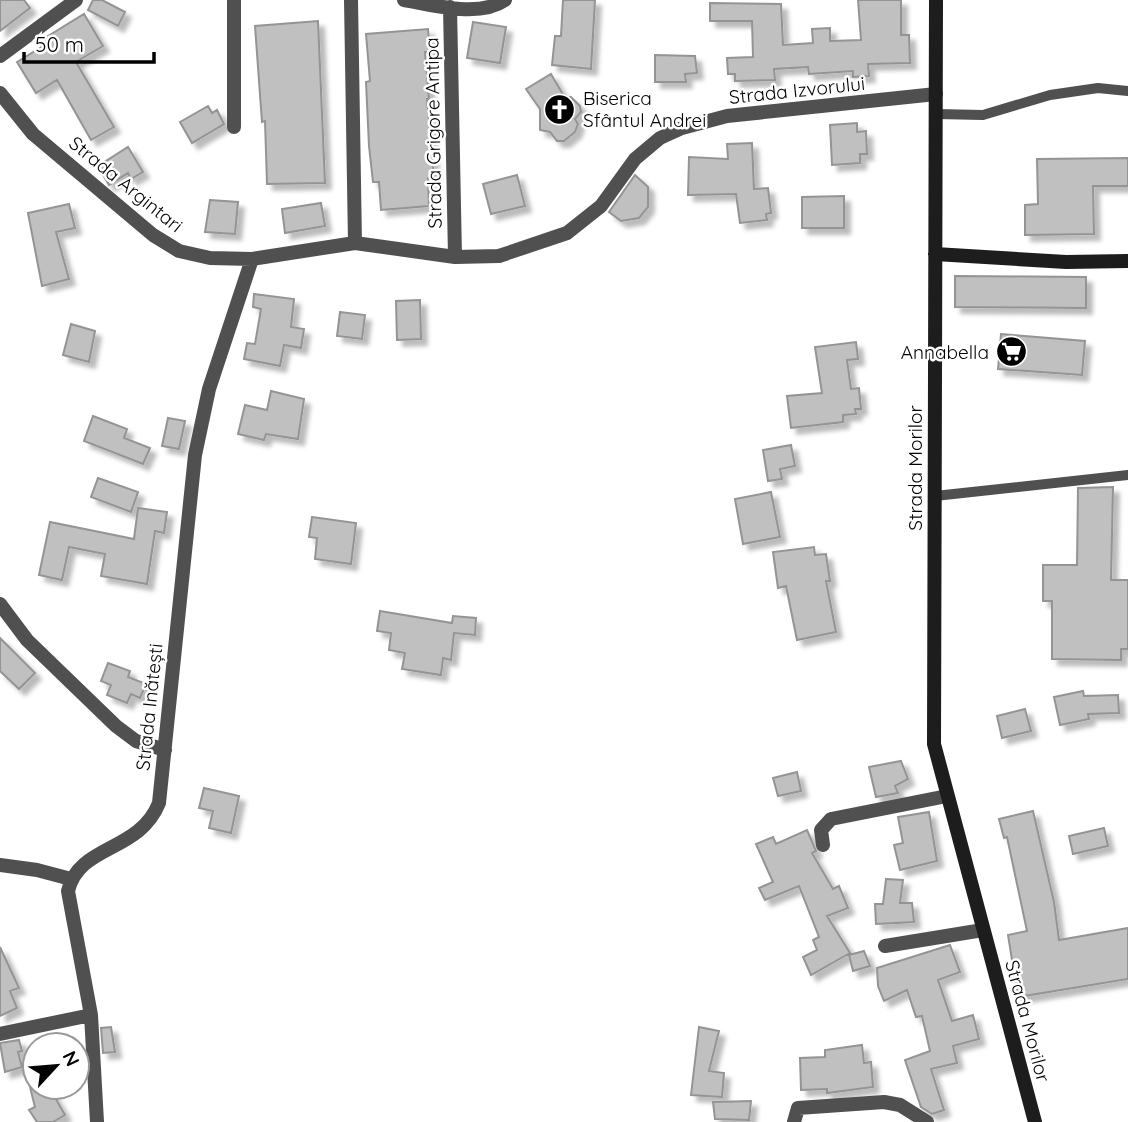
<svg xmlns="http://www.w3.org/2000/svg" width="1128" height="1122" viewBox="0 0 1128 1122" font-family="Quicksand,sans-serif">
  <style>
    .building { fill: #c0c0c0; stroke: #949494; stroke-width: 2; filter: url(#shadow) }
    .lines { fill: none; stroke-linecap: round; stroke-linejoin: round }
    .lane { stroke: #505050; stroke-width: 10 }
    .street { stroke: #505050; stroke-width: 14 }
    .secondary { stroke: #1d1d1d; stroke-width: 14 }
    .labels { text-anchor: middle; dominant-baseline: central; stroke-width: 5; stroke-linejoin: round; paint-order: stroke }
    .street-label { font-size: 19px; fill: #000; stroke: #fff }
    .poi-label { font-size: 19px; fill: #000; stroke: #fff; text-anchor: start }
  </style>
  <defs>
    <filter id="shadow"><feDropShadow dx="6" dy="6" stdDeviation="2" flood-color="#0004"/></filter>
  </defs>
  <rect width="100%" height="100%" fill="#fff"/>
  <path class="building" d="M 0,0 L 24,0 L 30,8 L 0,31 Z
    M 93,0 L 102,0 L 125,12 L 118,26 L 88,10 Z
    M 563,0 L 595,0 L 591,69 L 552,65 L 555,36 L 561,36 Z
    M 858,0 L 901,0 L 901,35 L 909,35 L 910,63 L 868,64 L 869,76 L 853,77 L 853,71 L 809,74 L 808,67 L 774,69 L 775,80 L 735,81 L 735,74 L 728,74 L 727,58 L 753,57 L 752,21 L 710,21 L 710,3 L 781,4 L 783,45 L 813,43 L 812,29 L 830,28 L 830,41 L 861,40 Z
    M 84,14 L 103,46 L 76,62 L 114,127 L 91,140 L 57,80 L 36,93 L 17,62 L 43,46 L 40,41 Z
    M 318,21 L 325,183 L 267,184 L 265,121 L 262,122 L 255,26 Z
    M 473,22 L 506,27 L 500,63 L 467,58 Z
    M 428,29 L 430,52 L 425,52 L 429,99 L 427,99 L 434,177 L 428,178 L 429,206 L 381,210 L 379,182 L 373,182 L 369,146 L 366,82 L 370,81 L 366,34 Z
    M 655,55 L 695,56 L 697,73 L 685,74 L 686,82 L 655,82 Z
    M 551,74 L 565,98 L 571,97 L 580,106 L 581,112 L 575,119 L 578,124 L 575,132 L 564,141 L 557,141 L 550,132 L 540,130 L 540,109 L 526,89 Z
    M 208,106 L 212,113 L 217,110 L 224,124 L 192,143 L 180,122 Z
    M 857,123 L 857,132 L 866,131 L 867,154 L 860,154 L 860,163 L 832,165 L 830,125 Z
    M 752,143 L 754,189 L 768,188 L 771,213 L 766,214 L 767,220 L 740,223 L 736,194 L 688,195 L 689,157 L 728,159 L 727,144 Z
    M 128,147 L 143,172 L 131,179 L 128,173 L 109,185 L 98,166 Z
    M 1128,158 L 1128,186 L 1093,186 L 1094,234 L 1025,235 L 1025,205 L 1038,204 L 1037,159 Z
    M 517,175 L 525,206 L 491,214 L 483,184 Z
    M 635,175 L 648,187 L 648,207 L 639,218 L 621,221 L 609,212 Z
    M 844,196 L 844,228 L 802,228 L 802,197 Z
    M 210,200 L 238,202 L 235,234 L 205,232 Z
    M 321,203 L 325,226 L 285,233 L 282,209 Z
    M 69,204 L 75,228 L 56,232 L 69,279 L 42,286 L 28,213 Z
    M 955,276 L 1086,277 L 1086,308 L 955,307 Z
    M 254,294 L 294,299 L 291,327 L 304,329 L 301,348 L 284,345 L 280,366 L 244,359 L 247,343 L 255,344 L 261,309 L 253,307 Z
    M 420,300 L 421,339 L 397,340 L 396,301 Z
    M 340,312 L 365,315 L 362,339 L 337,336 Z
    M 71,324 L 95,331 L 89,362 L 63,355 Z
    M 1001,334 L 1085,341 L 1082,375 L 998,369 Z
    M 856,342 L 858,359 L 847,360 L 851,389 L 859,388 L 861,409 L 855,409 L 856,414 L 843,415 L 843,422 L 791,428 L 787,396 L 822,393 L 815,347 Z
    M 271,391 L 304,399 L 298,439 L 266,434 L 264,440 L 238,434 L 245,405 L 267,410 Z
    M 93,416 L 127,429 L 124,438 L 150,448 L 143,464 L 84,441 Z
    M 168,418 L 185,421 L 179,449 L 162,446 Z
    M 791,445 L 795,466 L 780,469 L 782,479 L 768,481 L 763,450 Z
    M 98,478 L 138,492 L 131,512 L 91,497 Z
    M 1113,487 L 1111,580 L 1128,580 L 1128,649 L 1121,649 L 1121,660 L 1052,659 L 1052,601 L 1043,601 L 1043,565 L 1077,565 L 1078,488 Z
    M 771,492 L 780,537 L 743,544 L 735,499 Z
    M 138,508 L 167,512 L 164,533 L 155,531 L 147,584 L 101,576 L 105,554 L 69,547 L 62,580 L 39,575 L 50,522 L 134,539 Z
    M 312,517 L 356,523 L 351,564 L 315,559 L 317,538 L 309,537 Z
    M 814,547 L 815,555 L 826,554 L 830,581 L 826,581 L 836,632 L 797,640 L 786,586 L 778,588 L 773,552 Z
    M 380,611 L 452,623 L 453,616 L 476,618 L 475,635 L 454,633 L 451,660 L 443,658 L 441,675 L 402,669 L 405,653 L 389,650 L 391,633 L 377,631 Z
    M 0,638 L 35,673 L 19,689 L 0,671 Z
    M 108,663 L 130,671 L 128,677 L 146,684 L 140,698 L 131,694 L 127,703 L 107,695 L 111,685 L 101,681 Z
    M 1083,691 L 1084,696 L 1118,695 L 1119,713 L 1088,714 L 1089,719 L 1060,725 L 1054,697 Z
    M 1025,709 L 1031,731 L 1002,738 L 997,716 Z
    M 901,761 L 908,779 L 895,786 L 898,793 L 876,797 L 869,767 Z
    M 797,772 L 801,791 L 778,796 L 773,778 Z
    M 204,788 L 239,796 L 231,833 L 209,828 L 213,811 L 199,808 Z
    M 1033,811 L 1054,902 L 1059,940 L 1128,928 L 1128,979 L 1018,997 L 1008,935 L 1027,931 L 1007,837 L 1004,838 L 999,819 Z
    M 929,812 L 937,861 L 900,870 L 894,845 L 903,843 L 898,817 Z
    M 1104,828 L 1108,846 L 1073,854 L 1069,836 Z
    M 807,830 L 816,851 L 812,853 L 833,889 L 839,886 L 848,908 L 827,916 L 850,953 L 811,975 L 803,957 L 817,950 L 813,940 L 819,937 L 799,886 L 765,900 L 759,888 L 773,882 L 756,844 L 773,837 L 776,844 Z
    M 886,879 L 903,880 L 900,903 L 912,903 L 914,922 L 876,924 L 875,904 L 883,904 Z
    M 950,945 L 960,972 L 938,980 L 952,1021 L 973,1015 L 979,1039 L 953,1046 L 957,1063 L 931,1069 L 944,1110 L 932,1114 L 921,1107 L 905,1060 L 930,1051 L 922,1016 L 916,1017 L 907,990 L 884,1001 L 878,986 L 877,968 Z
    M 0,947 L 19,988 L 10,991 L 17,1008 L 0,1016 Z
    M 864,951 L 870,966 L 853,971 L 849,955 Z
    M 111,1027 L 115,1052 L 103,1053 L 101,1028 Z
    M 699,1027 L 719,1031 L 709,1071 L 724,1073 L 722,1097 L 691,1095 Z
    M 19,1040 L 22,1051 L 18,1052 L 22,1067 L 5,1072 L 0,1043 Z
    M 862,1045 L 864,1063 L 871,1062 L 873,1087 L 827,1093 L 827,1089 L 801,1090 L 800,1058 L 825,1057 L 825,1050 Z
    M 30,1087 L 49,1087 L 65,1115 L 53,1122 L 37,1122 L 29,1110 L 35,1107 Z
    M 751,1101 L 749,1120 L 715,1119 L 713,1102 Z"/>
  <g class="lines">
    <path class="lane" d="M 936,114 L 983,115 L 1050,95 L 1098,88 L 1128,91
      M 935,496 L 1128,475"/>
    <path class="street" d="M 351,0 L 355,243
      M 404,0 C 434,5 479,18 505,0
      M 450,7 L 455,257
      M 0,56 L 76,0
      M 0,93 L 33,134 L 153,235 L 179,251 L 210,258 L 252,259 L 355,243 L 455,257 L 499,256 L 567,233 L 601,206 L 635,159 L 660,138 L 682,128 L 727,116 L 936,94
      M 234,127 L 234,0
      M 0,604 L 27,640 L 116,726 L 136,741 L 165,750
      M 823,845 L 821,830 L 831,819 L 947,796
      M 0,865 L 37,870 L 71,879
      M 885,946 L 983,930
      M 0,1034 L 91,1015
      M 97,1122 L 91,1015 L 68,891 C 79,844 139,853 159,803 L 195,455 L 209,389 L 252,259
      M 794,1122 L 798,1108 L 884,1102 L 900,1105 L 927,1122"/>
    <path class="secondary" d="M 936,0 L 934,744 L 1035,1122
      M 935,254 L 1066,262 L 1128,261"/>
  </g>
  <defs>
    <symbol id="church-disc" viewBox="-11 -11 22 22"><circle r="9.5" fill="#000" stroke="#fff"/><path d="M-1.2-6h2.4v3.5h3.3v2.4h-3.3V6h-2.4V-.1h-3.3v-2.4h3.3Z" fill="#fff"/></symbol>
    <symbol id="supermarket-disc" viewBox="-11 -11 22 22"><circle r="9.5" fill="#000" stroke="#fff"/><path d="M-6-5.5h2.5l.6 2H6L4.5 2H-2.5L-4.4-4H-6ZM-1.5 3.2a1.3 1.3 0 1 0 .1 0ZM3 3.2a1.3 1.3 0 1 0 .1 0Z" fill="#fff"/></symbol>
  </defs>
  <g fill-rule="evenodd">
    <use href="#church-disc" x="542" y="92" width="35" height="35"/>
    <use href="#supermarket-disc" x="994" y="334" width="35" height="35"/>
  </g>
  <g class="labels">
    <g class="street-label">
      <text transform="translate(797 90) rotate(-6)">Strada Izvorului</text>
      <text transform="translate(433 133) rotate(-91)">Strada Grigore Antipa</text>
      <text transform="translate(126 184) rotate(39)">Strada Argintari</text>
      <text transform="translate(915 468) rotate(-90)">Strada Morilor</text>
      <text transform="translate(149 707) rotate(-84)">Strada Inătești</text>
      <text transform="translate(1028 1021) rotate(75)">Strada Morilor</text>
    </g>
    <g class="poi-label">
      <text x="583" y="98">Biserica<tspan x="583" dy="22">Sfântul Andrei</tspan></text>
      <text x="989" y="352" text-anchor="end">Annabella</text>
    </g>
  </g>
  <g transform="translate(56 1066) rotate(64)"><circle r="33" fill="#ffffff" stroke="#999999" stroke-width="2"/>
  <path d="M0-5L12 26L0 18L-12 26Z" fill="#000000"/>
  <text y="-10" font-size="19" font-weight="bold" text-anchor="middle" fill="#000000">N</text>
  </g>
  <path d="M24 52v10h130v-10" fill="none" stroke="#000000" stroke-width="3.5"/>
  <text x="35" y="52" font-size="21" fill="#000000" stroke="#ffffff" stroke-width="5" paint-order="stroke">50 m</text>
</svg>
